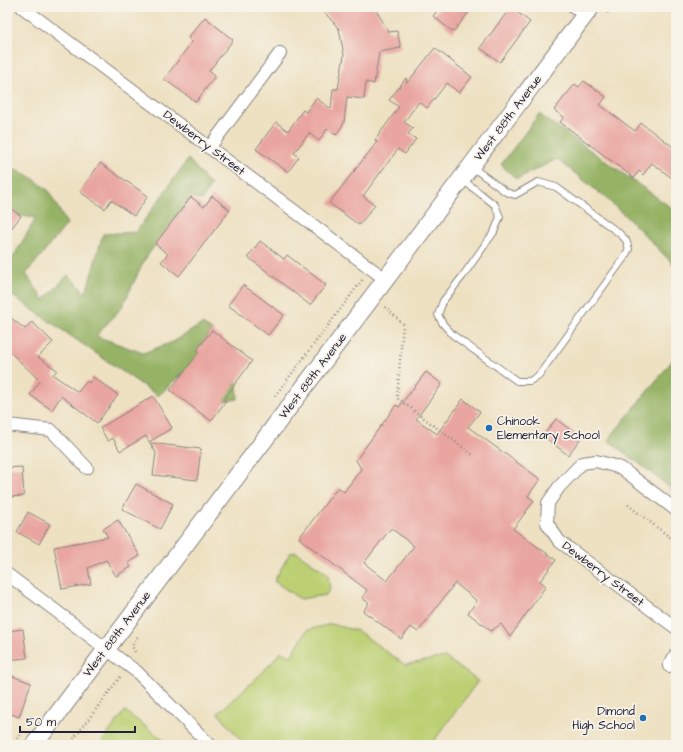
<svg xmlns="http://www.w3.org/2000/svg" width="683" height="752" viewBox="0 0 683 752" font-family="'Architects Daughter',sans-serif">
  <style>
    .green { fill: #bcd073; stroke: #6f7957 }
    .forest { fill: #95b265; stroke: #5c6a50 }
    .building { fill: #e9a6a0; fill-rule: evenodd }
    .lines { fill: none; stroke-linecap: round; stroke-linejoin: round }
    .lane-casing { stroke: #88827e; stroke-width: 8 }
    .street-casing { stroke: #88827e; stroke-width: 14 }
    .secondary-casing { stroke: #88827e; stroke-width: 19 }
    .path { stroke: #88827e; stroke-width: 2.5; stroke-dasharray: 1 3; stroke-linecap: butt }
    .lane { stroke: #fff; stroke-width: 6 }
    .street { stroke: #fff; stroke-width: 12 }
    .secondary { stroke: #fff; stroke-width: 17 }
    .lane-bridge-casing { stroke: #88827e; stroke-width: 8; stroke-linecap: butt }
    .lane-bridge { stroke: #fff; stroke-width: 6 }
    .poi-dot { fill: #1f6fb2; stroke: #f7f3e8; stroke-width: 1.5 }
    .labels { text-anchor: middle; dominant-baseline: central; stroke-width: 3.5; stroke-linejoin: round; paint-order: stroke }
    .street-label { font-size: 12px; fill: #22223b; stroke: #f7f3e8 }
    .poi-label { font-size: 12px; fill: #22223b; stroke: #f7f3e8; text-anchor: start }
  </style>
  <rect width="100%" height="100%" fill="#f7f3e8"/>
  <filter id="ink" filterUnits="userSpaceOnUse"><feTurbulence type="fractalNoise" baseFrequency=".025" numOctaves="2"/><feDisplacementMap in="SourceGraphic" scale="8" xChannelSelector="R" yChannelSelector="G"/><feConvolveMatrix kernelMatrix="1 2 1 2 8 2 1 2 1" color-interpolation-filters="sRGB"/></filter>
  <filter id="wash" filterUnits="userSpaceOnUse"><feTurbulence type="fractalNoise" baseFrequency=".012" numOctaves="4" result="noise"/><feDisplacementMap in="SourceGraphic" scale="16" xChannelSelector="R" yChannelSelector="G"/><feGaussianBlur stdDeviation="0.9" result="paint"/><feColorMatrix in="noise" values="0 0 0 0 0 0 0 0 0 0 0 0 0 0 0 0 0 1.4 0 .05"/><feComposite in="paint" operator="in"/></filter>
  <g filter="url(#wash)">
    <rect width="100%" height="100%" fill="#eee1c2"/>
    <path class="green" d="M 296,552 L 328,574 L 330,589 L 326,595 L 300,599 L 274,581 L 290,553 Z
      M 331,624 L 358,631 L 405,665 L 445,657 L 478,681 L 431,745 L 248,745 L 237,736 L 218,713 L 262,673 L 281,652 L 291,656 L 307,630 Z
      M 125,711 L 170,745 L 99,745 Z"/>
    <path class="forest" d="M 539,114 L 676,211 L 676,267 L 638,228 L 606,198 L 557,159 L 517,179 L 501,165 Z
      M 188,159 L 211,185 L 202,200 L 191,197 L 145,259 L 122,307 L 96,336 L 143,353 L 173,342 L 202,324 L 212,330 L 197,350 L 237,381 L 238,399 L 226,401 L 186,370 L 158,396 L 7,292 L 7,268 L 36,218 L 21,216 L 7,206 L 7,166 L 31,177 L 48,190 L 67,224 L 26,274 L 44,300 L 68,275 L 86,293 L 103,234 L 136,232 Z
      M 676,356 L 676,492 L 608,440 Z"/>
    <g id="blocks">
      <path class="building" d="M 320,7 L 374,7 L 389,32 L 397,31 L 401,48 L 379,52 L 374,84 L 366,82 L 364,99 L 347,97 L 344,123 L 336,135 L 327,129 L 319,141 L 309,133 L 294,153 L 299,157 L 288,172 L 256,149 L 276,122 L 288,131 L 303,110 L 306,112 L 316,98 L 331,109 L 333,89 L 338,89 L 344,55 L 339,29 Z
        M 440,7 L 473,7 L 453,32 L 433,16 Z
        M 511,7 L 530,22 L 500,62 L 480,48 Z
        M 205,17 L 233,40 L 209,71 L 215,76 L 196,102 L 164,79 L 192,42 L 188,38 Z
        M 435,48 L 472,77 L 459,93 L 447,83 L 427,108 L 419,102 L 404,122 L 413,128 L 408,134 L 416,139 L 405,154 L 398,149 L 363,196 L 375,205 L 359,225 L 329,203 L 377,142 L 375,140 L 399,107 L 389,100 L 406,78 L 407,83 Z
        M 584,81 L 606,97 L 600,105 L 635,131 L 641,123 L 676,149 L 676,181 L 652,163 L 643,175 L 639,171 L 634,178 L 560,122 L 564,117 L 554,110 L 575,84 L 579,87 Z
        M 100,163 L 148,196 L 134,216 L 111,200 L 105,209 L 80,192 Z
        M 212,196 L 230,210 L 179,276 L 161,262 L 168,254 L 155,244 L 191,197 L 204,207 Z
        M 7,206 L 21,216 L 7,234 Z
        M 260,241 L 284,259 L 287,255 L 326,285 L 310,305 L 248,257 Z
        M 243,285 L 284,315 L 268,335 L 228,305 Z
        M 7,315 L 25,329 L 32,322 L 53,342 L 38,357 L 57,370 L 53,375 L 78,392 L 87,381 L 89,383 L 93,377 L 118,395 L 97,423 L 61,396 L 52,410 L 30,395 L 40,381 L 7,349 Z
        M 212,330 L 252,361 L 224,399 L 226,401 L 211,421 L 170,390 L 199,352 L 197,350 Z
        M 426,372 L 442,384 L 416,419 L 437,434 L 463,399 L 480,412 L 468,427 L 540,479 L 528,496 L 534,501 L 513,529 L 556,560 L 540,581 L 546,586 L 510,637 L 501,624 L 491,631 L 468,613 L 477,601 L 455,583 L 418,632 L 411,627 L 401,639 L 363,611 L 369,603 L 362,598 L 367,590 L 299,538 L 338,487 L 344,492 L 361,469 L 356,460 L 396,405 L 399,407 ZM 391,528 L 414,546 L 387,581 L 364,563 Z
        M 153,396 L 172,428 L 149,442 L 146,436 L 120,451 L 113,438 L 108,441 L 100,428 Z
        M 556,419 L 581,438 L 568,455 L 543,436 Z
        M 150,443 L 201,449 L 197,480 L 153,475 L 156,453 Z
        M 22,467 L 24,496 L 7,497 L 7,468 Z
        M 136,484 L 173,504 L 160,529 L 122,509 Z
        M 28,512 L 50,524 L 39,544 L 17,532 Z
        M 118,520 L 140,556 L 128,563 L 131,567 L 116,576 L 106,560 L 88,568 L 91,584 L 62,589 L 54,547 L 108,537 L 103,529 Z
        M 23,629 L 27,658 L 7,660 L 7,631 Z
        M 7,674 L 31,683 L 19,717 L 7,712 Z"/>
    </g>
  </g>
  <g filter="url(#ink)">
    <use href="#blocks" fill-opacity="0" stroke="#88827e" stroke-width="1"/>
    <g class="lines">
      <defs>
        <path id="lane" d="M 472,167 L 506,192 L 515,195 L 538,182 L 556,187 L 619,233 L 626,240 L 629,249 L 624,258 L 539,375 L 530,381 L 517,381 L 453,335 L 443,324 L 438,315 L 443,301 L 462,277 L 494,232 L 500,217 L 495,205 L 481,194"/>
        <path id="street" d="M 22,7 L 385,279
          M 574,7 L 585,15
          M 209,148 L 280,53
          M 7,425 L 51,430 L 87,468
          M 676,510 L 621,468 L 596,461 L 582,463 L 559,487 L 548,503 L 547,523 L 559,541 L 676,628
          M 7,574 L 137,672 L 210,745
          M 669,666 L 676,654"/>
        <path id="secondary" d="M 34,745 L 591,7"/>
      </defs>
      <use href="#lane" class="lane-casing"/>
      <use href="#street" class="street-casing"/>
      <use href="#secondary" class="secondary-casing"/>
      <path class="path" d="M 607,13 L 611,7
        M 385,307 L 403,324 L 397,398 L 473,455
        M 275,396 L 363,279
        M 628,505 L 676,542
        M 135,652 L 132,646 L 138,636
        M 12,745 L 21,734
        M 69,745 L 121,676"/>
      <use href="#lane" class="lane"/>
      <use href="#street" class="street"/>
      <use href="#secondary" class="secondary"/>
      <defs>
        <path id="lane-bridge" d="M 468,184 L 481,194"/>
      </defs>
      <use href="#lane-bridge" class="lane-bridge-casing"/>
      <use href="#lane-bridge" class="lane-bridge"/>
    </g>
  </g>
  <g class="poi-dot">
    <circle cx="489" cy="428" r="4"/>
    <circle cx="643" cy="718" r="4"/>
  </g>
  <g class="labels">
    <g class="street-label">
      <text transform="translate(508 118) rotate(-53)">West 88th Avenue</text>
      <text transform="translate(204 143) rotate(37)">Dewberry Street</text>
      <text transform="translate(313 376) rotate(-53)">West 88th Avenue</text>
      <text transform="translate(603 574) rotate(37)">Dewberry Street</text>
      <text transform="translate(117 634) rotate(-53)">West 88th Avenue</text>
    </g>
    <g class="poi-label">
      <text x="497" y="421">Chinook<tspan x="497" dy="14">Elementary School</tspan></text>
      <text x="635" y="711" text-anchor="end">Dimond<tspan x="635" dy="14">High School</tspan></text>
    </g>
  </g>
  <rect width="683" height="752" fill="none" stroke="#f7f3e8" stroke-width="24"/>
  <path d="M20 726v6h115v-6" fill="none" stroke="#22223b" stroke-width="2"/>
  <text x="26" y="726" font-size="12" fill="#22223b" stroke="#f7f3e8" stroke-width="3" paint-order="stroke">50 m</text>
</svg>
